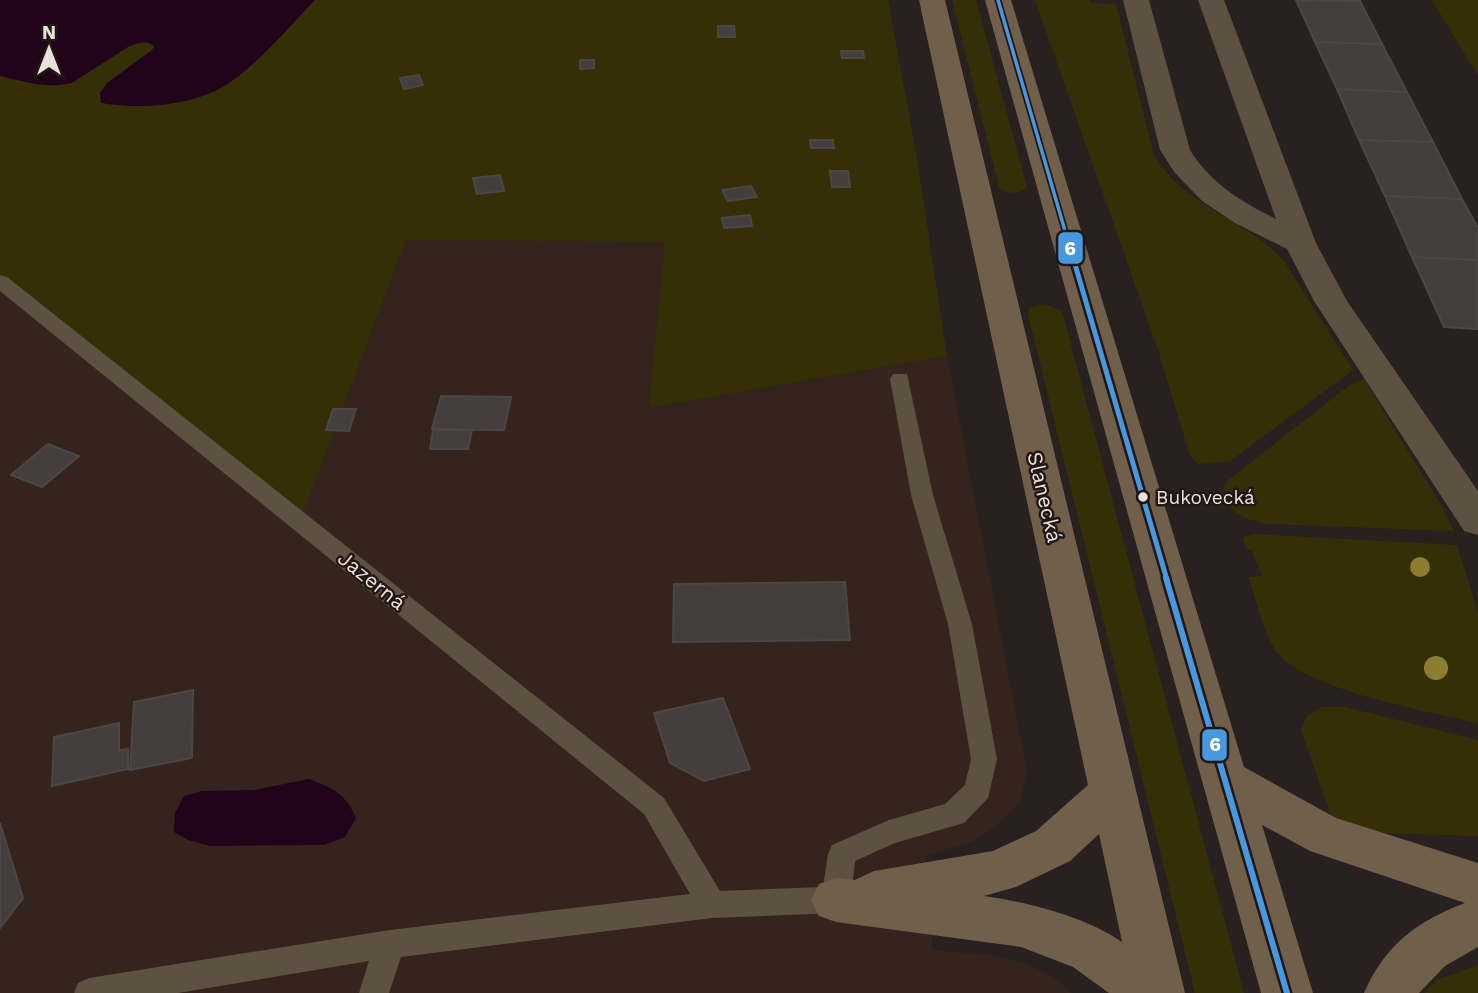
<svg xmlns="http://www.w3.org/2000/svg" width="1478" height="993" viewBox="0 0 1478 993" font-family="'Work Sans',sans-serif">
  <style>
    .built { fill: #35241d }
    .green { fill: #352f08 }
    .water { fill: #21031a }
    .building { fill: #443f3e; stroke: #4c4645; stroke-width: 2 }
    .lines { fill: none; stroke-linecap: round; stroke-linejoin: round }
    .lane { fill: #5d5142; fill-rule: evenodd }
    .street { fill: #5d5142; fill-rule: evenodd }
    .highway { fill: #705f4a; fill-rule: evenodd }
    .bus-1-far2-casing { stroke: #221612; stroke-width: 7 }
    .bus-1-far1-casing { stroke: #221612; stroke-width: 10 }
    .bus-1-casing { stroke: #221612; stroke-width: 11 }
    .bus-1-far2 { stroke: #4699e1; stroke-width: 3.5 }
    .bus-1-far1 { stroke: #4699e1; stroke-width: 5 }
    .bus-1 { stroke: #4699e1; stroke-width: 6 }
    .tree { fill: #8c7d31 }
    .bus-dot { fill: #eae1de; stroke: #221612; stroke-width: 2.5 }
    .labels { text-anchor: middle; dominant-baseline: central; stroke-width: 5; stroke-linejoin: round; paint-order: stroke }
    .bus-label { font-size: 19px; fill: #eae1de; stroke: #221612; text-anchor: start }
    .street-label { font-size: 21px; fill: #eae1de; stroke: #221612 }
    .line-badge { stroke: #221612; stroke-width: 2.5 }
    .badge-label { font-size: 19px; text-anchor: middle; font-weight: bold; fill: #fff }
  </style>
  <rect width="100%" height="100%" fill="#28211f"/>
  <path class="built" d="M 406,240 L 666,242 L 650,408 L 947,356 L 1027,771 L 1020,802 L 998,824 L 974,841 L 925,856 L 933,950 L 990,955 L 1028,964 L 1059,981 L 1071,993 L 0,993 L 0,281 L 300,521 Z"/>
  <path class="green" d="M 0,0 L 888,0 L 916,152 L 947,356 L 649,408 L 665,242 L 406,240 L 300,522 L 0,281 Z
    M 952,0 L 976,0 L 1026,183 L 1026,188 C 1018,195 1006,194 999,187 Z
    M 1035,0 L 1089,0 L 1090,3 L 1116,4 L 1153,152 C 1180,206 1246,218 1284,261 L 1353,370 L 1230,461 L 1198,464 L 1190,456 L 1159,353 Z
    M 1432,0 L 1478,0 L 1478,76 Z
    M 1043,304 L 1059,309 L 1063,315 L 1244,993 L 1195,993 L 1028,314 L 1029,308 Z
    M 1364,379 L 1442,507 L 1454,531 L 1267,524 C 1242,518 1230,515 1224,488 L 1227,481 L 1351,384 Z
    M 1253,534 L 1457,545 L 1478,612 L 1478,723 C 1430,711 1299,690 1274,648 C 1262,627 1256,599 1248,577 L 1262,576 L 1251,549 L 1246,549 L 1243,538 Z
    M 1321,707 L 1345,707 L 1478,740 L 1478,836 L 1383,833 L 1365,830 L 1332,818 L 1301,730 L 1307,716 Z
    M 1478,965 L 1478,993 L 1424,993 L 1439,979 Z"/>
  <path class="water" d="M 0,0 L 315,0 C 287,29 261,61 229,83 C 196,106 139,110 101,103 L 100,93 L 107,83 L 152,50 L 154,46 C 146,40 137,43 128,47 L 72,83 C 47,89 25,82 0,76 Z
    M 309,779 C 333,788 346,794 356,818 L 345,837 L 324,845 L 210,846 L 188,840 L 174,832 L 175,813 L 184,796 L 202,791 L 254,790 Z"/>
  <path class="building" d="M 1296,0 L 1360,1 L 1382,44 L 1315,42 Z
    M 718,26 L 734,26 L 735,37 L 718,37 Z
    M 1315,42 L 1382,44 L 1407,92 L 1337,89 Z
    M 841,51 L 863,51 L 864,58 L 842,58 Z
    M 580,60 L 594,60 L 594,68 L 580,69 Z
    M 419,75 L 423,85 L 404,89 L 400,78 Z
    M 1337,89 L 1407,92 L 1433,142 L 1359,140 Z
    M 810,140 L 833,140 L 834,148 L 811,148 Z
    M 1359,140 L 1433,142 L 1462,199 L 1385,196 Z
    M 830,171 L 848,171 L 850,187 L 832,187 Z
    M 500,175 L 504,191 L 477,194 L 473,178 Z
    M 751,186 L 757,197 L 728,201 L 722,190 Z
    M 1385,196 L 1462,199 L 1478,228 L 1478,260 L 1412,257 Z
    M 750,215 L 752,226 L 724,228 L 722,218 Z
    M 1412,257 L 1478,260 L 1478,329 L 1444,327 Z
    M 441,396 L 511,397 L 504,430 L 432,429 Z
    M 333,409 L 356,409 L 349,431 L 326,430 Z
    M 433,430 L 472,430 L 468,449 L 430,449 Z
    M 48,444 L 79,456 L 42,487 L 11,475 Z
    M 845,582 L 850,640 L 673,642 L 674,584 Z
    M 193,690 L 192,758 L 130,770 L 134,702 Z
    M 723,698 L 750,769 L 704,781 L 670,763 L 654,713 Z
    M 119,723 L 119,750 L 128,749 L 128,769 L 52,786 L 54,737 Z
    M 0,823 L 23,898 L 0,928 Z"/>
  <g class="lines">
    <path class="lane" d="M 0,275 L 7,277 L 664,798 L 720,891 L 823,887 L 828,854 L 832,845 L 889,820 L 945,804 L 965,785 L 971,759 L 948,624 L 911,495 L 890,379 L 893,374 L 907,374 L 933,495 L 972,624 L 997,759 L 988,798 L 964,823 L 895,843 L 855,861 L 851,900 L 846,909 L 836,913 L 712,918 L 401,957 L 389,993 L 359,993 L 369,961 L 178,993 L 74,993 L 78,983 L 89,978 L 390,930 L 690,894 L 644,814 L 0,291 Z"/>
    <path class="street" d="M 1123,0 L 1149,0 L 1190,150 C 1210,183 1242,202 1276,219 L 1198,0 L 1224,0 L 1316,243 L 1347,301 L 1478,491 L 1478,535 L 1464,531 L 1314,301 L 1287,249 L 1235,223 L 1202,201 L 1175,173 L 1160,150 Z"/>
    <path class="highway" d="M 919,0 L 945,0 L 1185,993 L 1109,993 L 1073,967 L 1021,947 L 836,922 L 819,916 L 811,900 L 819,884 L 836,878 L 855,880 L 874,871 L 993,851 L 1036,831 L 1088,785 ZM 1099,834 L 1122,942 C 1086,917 1028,902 984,896 L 1016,887 L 1070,861 Z
      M 985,0 L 1011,0 L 1244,767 L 1336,818 L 1478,863 L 1478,947 L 1445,966 L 1419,993 L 1364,993 C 1385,945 1417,921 1465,903 L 1310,851 L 1262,825 L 1313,993 L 1261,993 Z"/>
    <defs>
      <path id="bus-1-far2" d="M 998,0 L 1072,255"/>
      <path id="bus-1-far1" d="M 1072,254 L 1167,580"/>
      <path id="bus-1" d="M 1166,578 L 1287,993"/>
    </defs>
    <use href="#bus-1-far2" class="bus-1-far2-casing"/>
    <use href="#bus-1-far1" class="bus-1-far1-casing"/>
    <use href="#bus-1" class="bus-1-casing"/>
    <use href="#bus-1-far2" class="bus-1-far2"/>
    <use href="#bus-1-far1" class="bus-1-far1"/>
    <use href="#bus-1" class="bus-1"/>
  </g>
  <g class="tree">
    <circle cx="1420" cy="567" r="10"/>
    <circle cx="1436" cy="668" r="12"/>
  </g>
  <circle class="bus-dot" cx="1143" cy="497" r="6"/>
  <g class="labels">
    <g class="bus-label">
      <text x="1156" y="497">Bukovecká</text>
    </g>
    <g class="street-label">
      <text transform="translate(1045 497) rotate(77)">Slanecká</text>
      <text transform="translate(372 580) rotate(39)">Jazerná</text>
    </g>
  </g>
  <g class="line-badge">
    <rect x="1057" y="231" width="27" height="34" rx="7" fill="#4699e1"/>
    <rect x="1201" y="728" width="27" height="34" rx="7" fill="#4699e1"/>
  </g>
  <g class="badge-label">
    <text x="1070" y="255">6</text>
    <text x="1215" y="751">6</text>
  </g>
  <g transform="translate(49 49)" stroke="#221612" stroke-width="5" paint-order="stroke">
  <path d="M0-5L12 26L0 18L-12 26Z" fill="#eae1de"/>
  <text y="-10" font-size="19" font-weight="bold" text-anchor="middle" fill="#eae1de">N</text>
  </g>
</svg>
